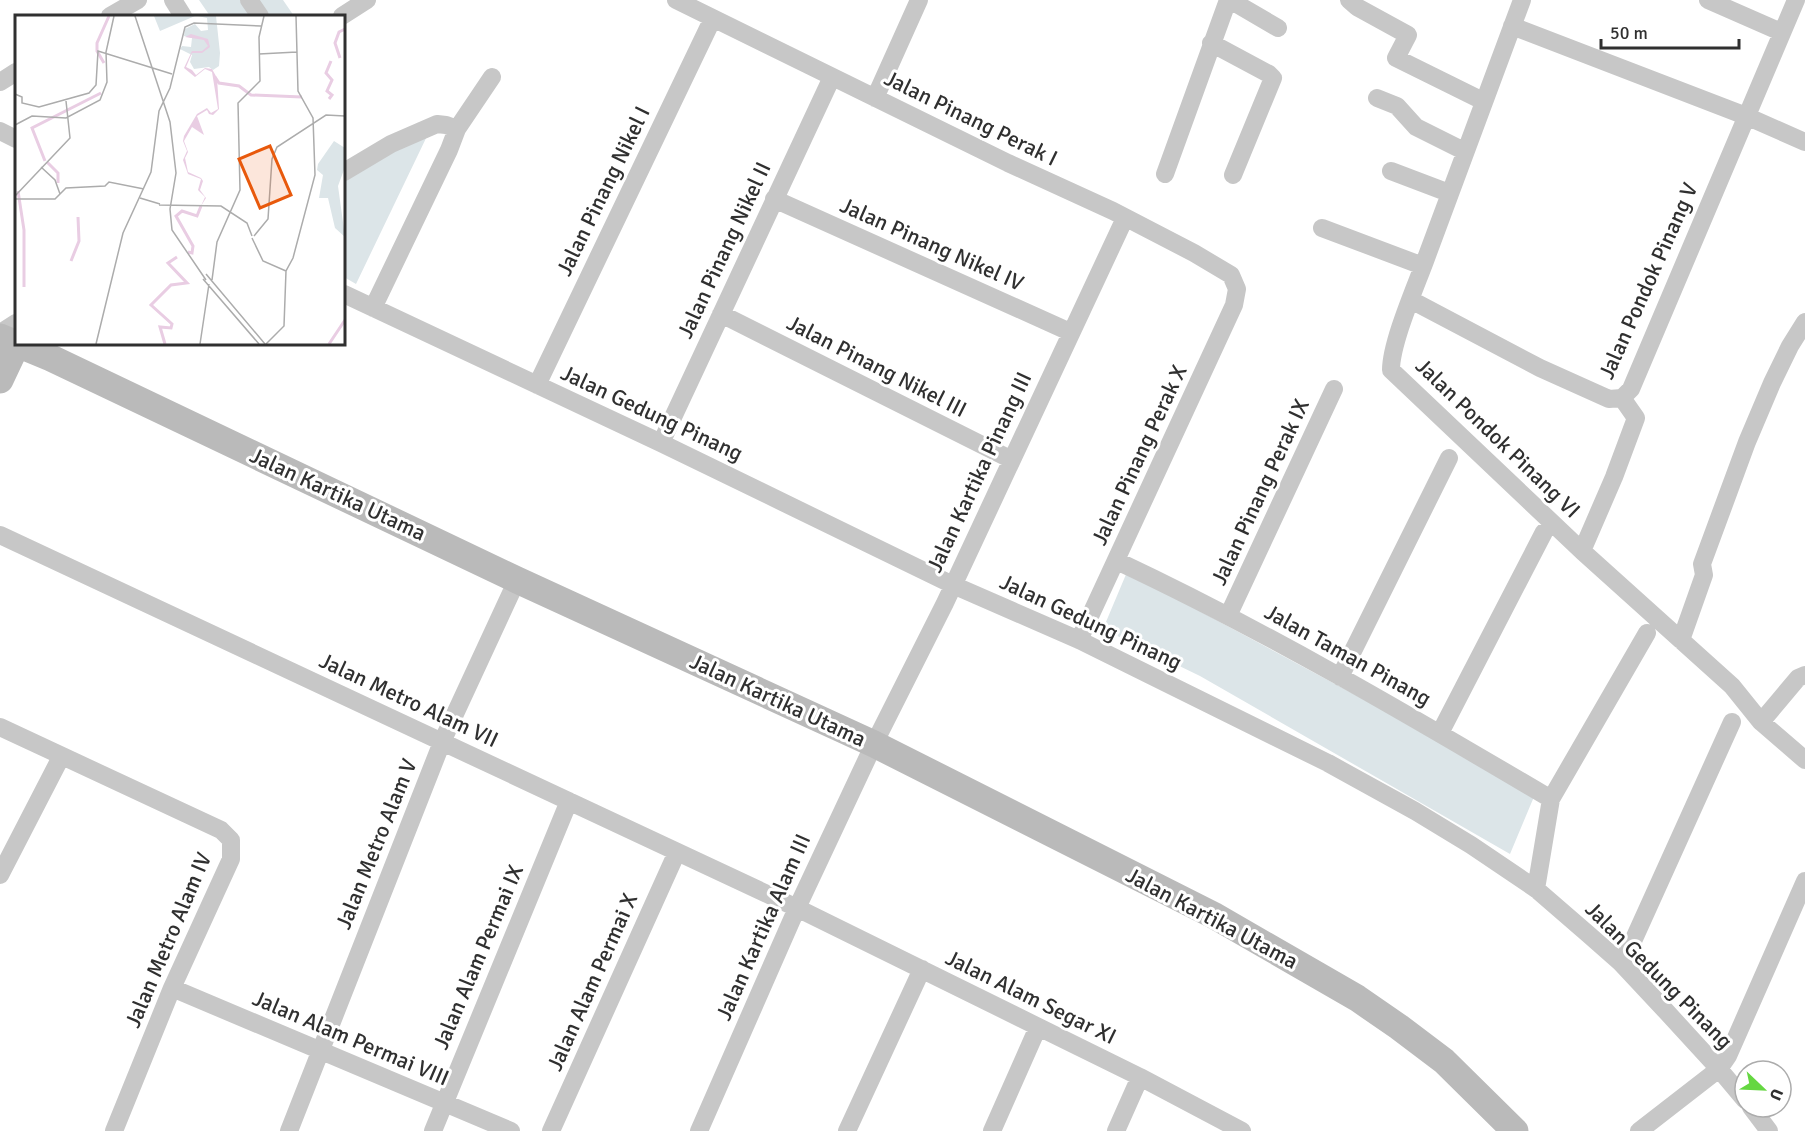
<svg xmlns="http://www.w3.org/2000/svg" width="1805" height="1131" viewBox="0 0 1805 1131" font-family="Signika,sans-serif">
  <style>
    .green { fill: #dce5e8 }
    .lines { fill: none; stroke-linecap: round; stroke-linejoin: round }
    .street { stroke: #c7c7c7; stroke-width: 18 }
    .secondary { stroke: #bababa; stroke-width: 27 }
    .labels { text-anchor: middle; dominant-baseline: central; stroke-width: 6; stroke-linejoin: round; paint-order: stroke }
    .street-label { font-size: 22px; fill: #303030; stroke: #fff }
    .inset-river { fill: none; stroke: #e9cde3; stroke-width: 3 }
    .inset-road { fill: none; stroke: #acacac; stroke-width: 1.5 }
    .view { fill: #e8590c; fill-opacity: 0.15; stroke: #e8590c; stroke-width: 3 }
    .inset-edge { fill: none; stroke: #303030; stroke-width: 3 }
  </style>
  <rect width="100%" height="100%" fill="#fff"/>
  <path class="green" d="M 199,0 L 283,0 L 294,16 L 210,16 Z
    M 429,132 L 356,284 L 344,277 L 344,179 Z
    M 1127,572 L 1536,792 L 1510,854 L 1200,676 L 1103,629 Z"/>
  <g class="lines">
    <path class="street" d="M 173,0 L 183,16
      M 249,0 L 260,16
      M 676,0 L 1008,163 L 1113,211 L 1194,253 L 1231,275 L 1237,289 L 1234,305 L 1079,640
      M 1230,0 L 1278,28
      M 1349,0 L 1357,7 L 1408,35 L 1396,58 L 1483,101
      M 1522,0 C 1489,87 1457,174 1425,261 C 1415,288 1391,343 1391,370 L 1582,551 L 1732,686 L 1761,722 L 1805,760
      M 1708,0 L 1781,32
      M 110,16 L 138,0
      M 342,16 L 367,0
      M 1512,26 L 1746,116 L 1805,142
      M 1211,43 L 1269,74 L 1273,78 L 1233,175
      M 0,82 L 16,72
      M 875,98 L 919,0
      M 1377,98 L 1397,106 L 1416,127 L 1464,151
      M 0,131 L 16,139
      M 1391,171 L 1449,193
      M 344,172 L 391,144 L 437,124 L 446,125 L 457,129
      M 1165,174 L 1228,0
      M 774,199 L 1070,332
      M 1322,228 L 1423,266
      M 344,294 L 661,443 L 953,585 L 1079,640 L 1328,763 L 1415,811 L 1471,845 L 1536,889 L 1588,934 L 1621,963 L 1664,1009 L 1719,1069 L 1745,1100
      M 1411,300 L 1540,368 L 1609,399 L 1622,398 L 1631,389 L 1796,0
      M 373,308 L 449,150 L 457,129 L 492,77
      M 721,314 L 1012,460
      M 0,333 L 16,323
      M 537,385 L 713,18
      M 661,443 L 832,77
      M 0,535 L 797,908 L 1140,1077 L 1242,1131
      M 1582,551 L 1614,477 L 1636,418 L 1622,398
      M 1117,561 C 1266,631 1409,715 1551,799
      M 1228,616 L 1334,389
      M 1681,640 L 1704,575 L 1702,564 L 1747,442 L 1772,383 L 1790,346 L 1805,322
      M 1340,677 L 1449,458
      M 1761,722 L 1798,678 L 1805,675
      M 0,727 L 221,830 L 231,840 L 231,859 L 172,988 L 114,1131
      M 1440,733 L 1544,532
      M 0,875 L 61,757
      M 1536,889 L 1551,799 L 1647,633
      M 1621,963 L 1633,941 L 1732,722
      M 172,988 L 511,1131
      M 1751,1107 L 1769,1131
      M 289,1131 L 442,742 L 517,580
      M 433,1131 L 569,801
      M 551,1131 L 677,852
      M 699,1131 L 797,908 L 874,744 L 945,603 L 1125,218
      M 847,1131 L 922,969
      M 992,1131 L 1038,1027
      M 1116,1131 L 1140,1077
      M 1639,1131 L 1719,1069 L 1728,1056 L 1805,881"/>
    <path class="secondary" d="M 0,337 L 51,358 L 517,580 L 874,744 L 1213,915 L 1357,998 L 1399,1027 L 1444,1061 L 1515,1131
      M 0,380 L 17,344"/>
  </g>
  <g class="labels">
    <g class="street-label">
      <text transform="translate(971 118) rotate(26)">Jalan Pinang Perak I</text>
      <text transform="translate(603 191) rotate(-64)">Jalan Pinang Nikel I</text>
      <text transform="translate(932 244) rotate(24)">Jalan Pinang Nikel IV</text>
      <text transform="translate(724 250) rotate(-65)">Jalan Pinang Nikel II</text>
      <text transform="translate(1648 281) rotate(-66)">Jalan Pondok Pinang V</text>
      <text transform="translate(877 366) rotate(27)">Jalan Pinang Nikel III</text>
      <text transform="translate(652 413) rotate(25)">Jalan Gedung Pinang</text>
      <text transform="translate(1498 438) rotate(44)">Jalan Pondok Pinang VI</text>
      <text transform="translate(1139 455) rotate(-65)">Jalan Pinang Perak X</text>
      <text transform="translate(979 472) rotate(-65)">Jalan Kartika Pinang III</text>
      <text transform="translate(1260 492) rotate(-65)">Jalan Pinang Perak IX</text>
      <text transform="translate(338 494) rotate(25)">Jalan Kartika Utama</text>
      <text transform="translate(1091 622) rotate(25)">Jalan Gedung Pinang</text>
      <text transform="translate(1348 655) rotate(29)">Jalan Taman Pinang</text>
      <text transform="translate(409 700) rotate(25)">Jalan Metro Alam VII</text>
      <text transform="translate(778 700) rotate(25)">Jalan Kartika Utama</text>
      <text transform="translate(376 844) rotate(-68)">Jalan Metro Alam V</text>
      <text transform="translate(1212 918) rotate(28)">Jalan Kartika Utama</text>
      <text transform="translate(763 927) rotate(-66)">Jalan Kartika Alam III</text>
      <text transform="translate(168 940) rotate(-67)">Jalan Metro Alam IV</text>
      <text transform="translate(478 957) rotate(-67)">Jalan Alam Permai IX</text>
      <text transform="translate(1659 975) rotate(45)">Jalan Gedung Pinang</text>
      <text transform="translate(592 982) rotate(-66)">Jalan Alam Permai X</text>
      <text transform="translate(1031 997) rotate(26)">Jalan Alam Segar XI</text>
      <text transform="translate(351 1038) rotate(23)">Jalan Alam Permai VIII</text>
    </g>
  </g>
  <g transform="translate(15 15)">
    <rect width="330" height="330" fill="#fff"/>
    <path d="M 139,1 L 180,1 L 145,16 ZM 183,1 L 201,1 L 205,38 L 204,51 L 198,55 L 194,52 L 179,54 L 175,47 L 177,40 L 165,34 L 167,31 L 176,32 L 177,23 L 169,21 L 170,14 L 180,9 L 186,16 L 193,15 L 192,3 ZM 319,126 L 330,133 L 330,152 L 323,171 L 330,222 L 320,213 L 313,183 L 304,183 L 308,160 L 302,155 L 303,149 Z" fill="#dce5e8"/>
    <path d="M 176,19 L 193,24 L 195,32 L 187,38 L 177,38 L 171,52 L 177,55 L 181,60 L 190,53 L 197,54 L 202,63 L 204,94 L 198,100 L 194,99 L 192,95 L 182,101 L 189,120 L 177,112 L 169,126 L 173,137 L 170,143 L 173,157 L 186,163 L 188,166 L 185,175 L 191,183 L 186,191 L 190,182 L 183,175 L 186,164 L 173,159 L 168,145 L 172,136 L 168,126 L 169,121 L 182,99 L 192,93 L 196,98 L 203,94 L 197,57 L 190,54 L 180,62 L 169,53 L 177,36 L 187,36 L 193,31 L 189,25 L 170,22 Z" fill="#e9cde3"/>
    <path class="inset-river" d="M 325,43 L 320,28 L 324,17 L 330,14M 89,48 L 82,36 L 82,28 L 94,1M 200,62 L 204,68 L 224,71 L 236,80 L 287,82M 314,84 L 317,80 L 312,76 L 317,65 L 311,58 L 316,46M 30,146 L 17,113 L 86,78M 32,147 L 43,158 L 43,168M 3,176 L 9,215 L 9,272M 173,237 L 177,238 L 178,231 L 161,201 L 167,196 L 182,201 L 186,191M 56,246 L 64,226 L 63,202M 150,329 L 145,312 L 156,313 L 157,309 L 136,290 L 156,270 L 172,268 L 153,248 L 162,242M 314,329 L 330,305"/>
    <path class="inset-road" d="M 120,1 L 155,107 L 161,158 L 155,194 L 157,215 L 191,265M 244,39 L 282,37M 0,79 L 7,82 L 7,88 L 24,92 L 74,78 L 81,70 L 83,36 L 157,59M 0,110 L 17,101 L 51,103 L 85,85 L 92,67 L 91,37 L 99,1M 26,152 L 40,165 L 45,179M 0,181 L 55,123 L 51,86M 125,183 L 145,189M 0,184 L 40,184 L 51,173 L 90,171 L 94,167 L 129,174M 144,190 L 206,191 L 232,208 L 237,221M 239,221 L 253,204 L 257,144 L 262,132 L 311,100 L 330,101M 237,223 L 248,246 L 271,256M 191,259 L 250,329M 188,264 L 244,329M 197,265 L 202,227 L 225,175 L 223,88 L 245,66 L 244,22 L 249,1M 81,329 L 108,218 L 136,157 L 144,96 L 155,73 L 170,12 L 179,8 L 246,11M 185,329 L 194,269M 251,329 L 269,311 L 271,256 L 278,243 L 300,160 L 298,103 L 283,76 L 281,1"/>
    <path class="view" d="M 255,131 L 276,180 L 245,193 L 224,144 Z"/>
    <rect width="330" height="330" class="inset-edge"/>
  </g>
  <g transform="translate(1763 1089) rotate(113)"><circle r="28" fill="#ffffff" stroke="#acacac" stroke-width="1.5"/>
  <path d="M0-4.5L10 22L0 15L-10 22Z" fill="#65d741"/>
  <text y="-9" font-size="16" font-weight="bold" text-anchor="middle" fill="#303030">U</text>
  </g>
  <path d="M1601 39v9h138v-9" fill="none" stroke="#303030" stroke-width="3"/>
  <text x="1610" y="39" font-size="18" fill="#303030" stroke="#ffffff" stroke-width="4.5" paint-order="stroke">50 m</text>
</svg>
